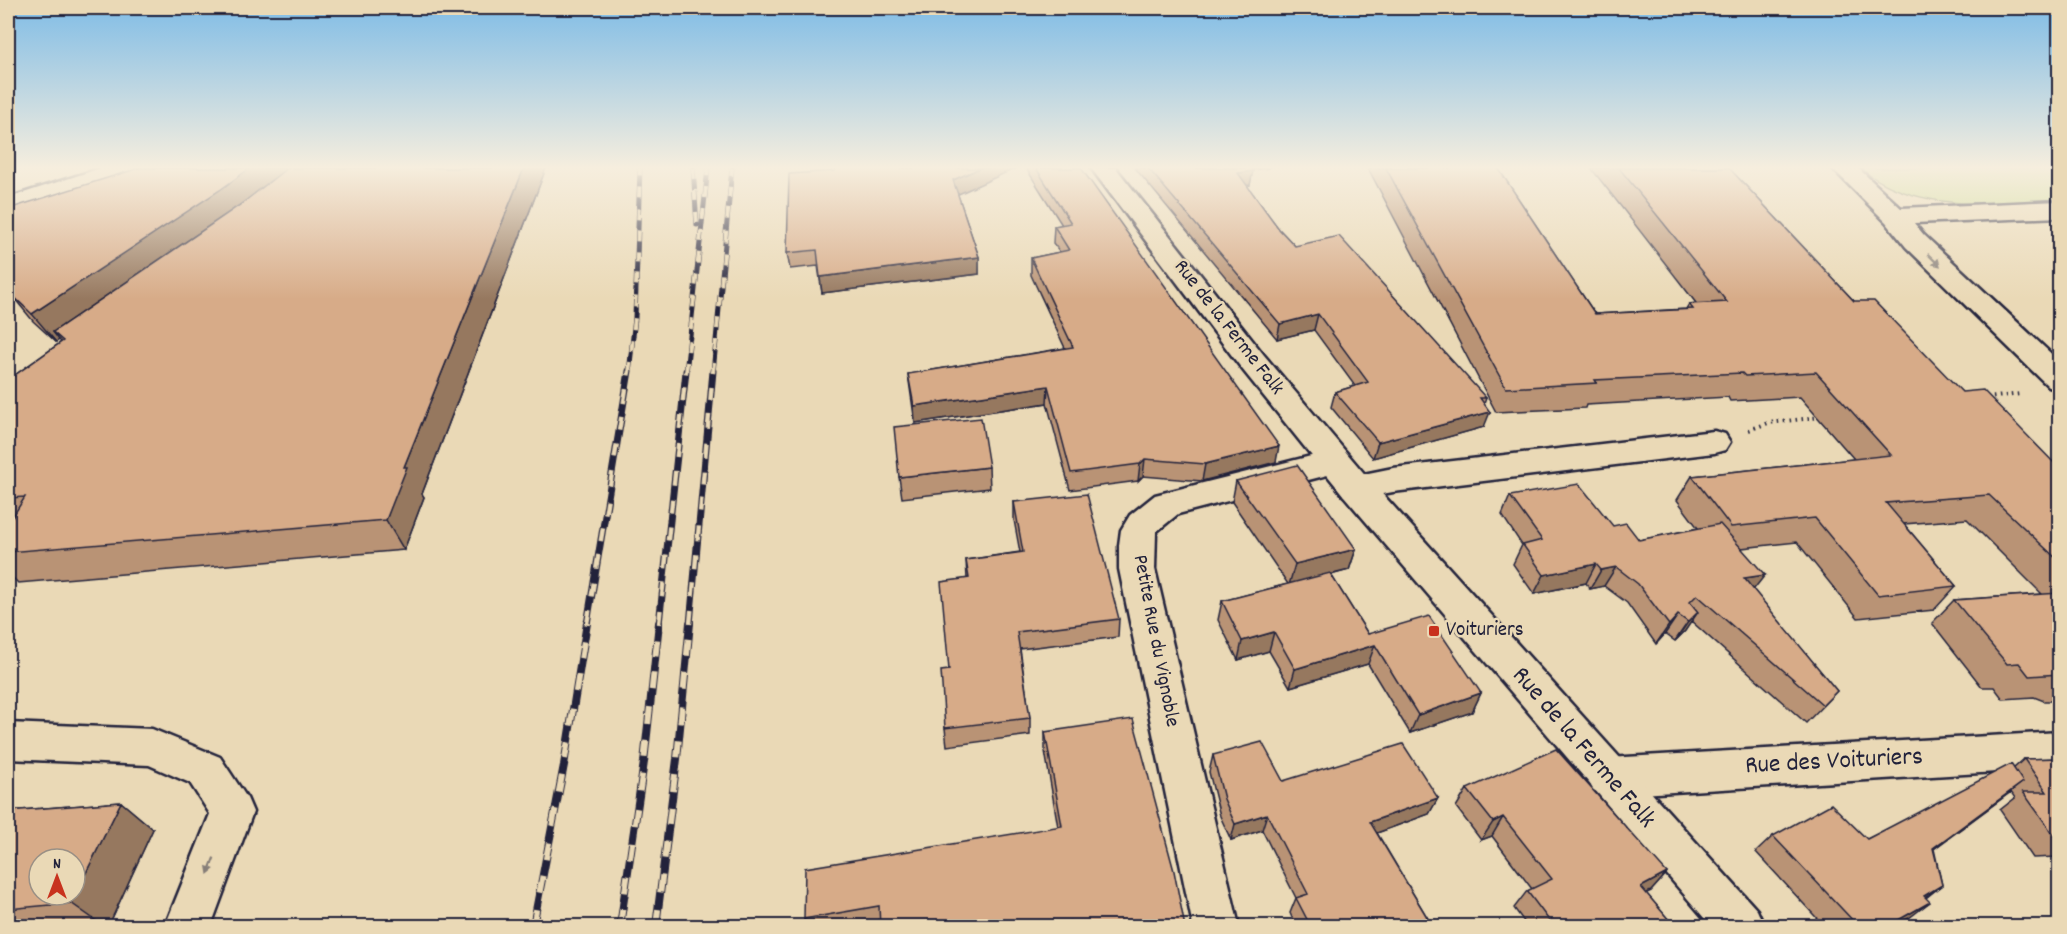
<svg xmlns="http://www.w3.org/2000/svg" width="2067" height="934" viewBox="0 0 2067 934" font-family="Dekko,sans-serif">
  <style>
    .green { fill: #cadc91; stroke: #767f66; stroke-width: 1.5 }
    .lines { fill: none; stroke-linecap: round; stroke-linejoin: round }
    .minor-casing { stroke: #22223b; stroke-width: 5 }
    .tertiary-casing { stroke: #22223b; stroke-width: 5 }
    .primary-casing { stroke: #22223b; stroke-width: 5 }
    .path { stroke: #22223b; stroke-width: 4; stroke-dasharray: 1.5 4.5; stroke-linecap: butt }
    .minor { fill: #ead9b6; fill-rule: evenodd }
    .tertiary { fill: #ead9b6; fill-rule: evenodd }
    .primary { fill: #ead9b6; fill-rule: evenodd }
    .rail-far2-casing { stroke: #22223b; stroke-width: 5 }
    .rail-far1-casing { stroke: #22223b; stroke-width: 7 }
    .rail-casing { stroke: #22223b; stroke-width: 8 }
    .rail-far2 { stroke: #ead9b6; stroke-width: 4; stroke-dasharray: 11; stroke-linecap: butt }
    .rail-far1 { stroke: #ead9b6; stroke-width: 4.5; stroke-dasharray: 14; stroke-linecap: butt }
    .rail { stroke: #ead9b6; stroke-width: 6; stroke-dasharray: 17; stroke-linecap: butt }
    .wall { fill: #b99375; stroke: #22223b; stroke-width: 1.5 }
    .shaded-wall { fill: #96785f; stroke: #22223b; stroke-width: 1.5 }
    .building { fill: #d7ab88; stroke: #22223b; stroke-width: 1.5; fill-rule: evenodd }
    .oneway { fill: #867e78 }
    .poi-dot { fill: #c8321e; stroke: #ead9b6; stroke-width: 2 }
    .labels { text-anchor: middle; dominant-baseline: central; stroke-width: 5; stroke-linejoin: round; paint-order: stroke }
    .street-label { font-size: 21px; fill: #22223b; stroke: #ead9b6 }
    .poi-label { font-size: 21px; fill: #22223b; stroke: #ead9b6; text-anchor: start }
    .near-street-label { font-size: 26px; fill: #22223b; stroke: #ead9b6 }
  </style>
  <rect width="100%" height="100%" fill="#ead9b6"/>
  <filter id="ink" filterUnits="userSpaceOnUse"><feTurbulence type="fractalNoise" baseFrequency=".0167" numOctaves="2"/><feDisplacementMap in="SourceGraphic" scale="12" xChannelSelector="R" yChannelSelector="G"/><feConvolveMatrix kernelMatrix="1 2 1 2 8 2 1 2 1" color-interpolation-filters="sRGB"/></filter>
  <g filter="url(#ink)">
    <path class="green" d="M 1860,168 L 2059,168 L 2059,200 C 1990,203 1918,214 1860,168 Z"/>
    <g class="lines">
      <defs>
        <path id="minor" d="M 1832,168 L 1858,168 L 1901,208 L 2060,201 L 2060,217 L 1914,223 L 1924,235 L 2060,362 L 2060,390 L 2049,387 L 1906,247 L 1886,222 Z
          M 1714,431 L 1725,434 L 1730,442 L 1725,450 L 1714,453 L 1393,492 L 1356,499 L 1344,496 L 1339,487 L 1344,478 L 1393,468 Z
          M 1335,450 L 1347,454 L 1351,462 L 1347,470 L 1178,514 L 1156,532 L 1155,569 L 1239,926 L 1193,926 L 1119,569 L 1119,545 L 1121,530 L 1130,515 L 1155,495 Z
          M 8,723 L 152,729 L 220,757 L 247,798 L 253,812 L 211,926 L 165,926 L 210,814 L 190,783 L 149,765 L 8,759 Z
          M 2060,732 L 2060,768 L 1608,796 L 1593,790 L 1587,777 L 1593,764 L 1608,758 Z"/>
        <path id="tertiary" d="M 1091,168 L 1116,168 L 1264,355 L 1368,478 L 1757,910 L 1764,926 L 1711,926 L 1344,496 L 1242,369 Z"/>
        <path id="primary" d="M 101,168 L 138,168 L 135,173 L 8,214 L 8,198 Z"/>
      </defs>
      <use href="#minor" class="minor-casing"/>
      <use href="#tertiary" class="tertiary-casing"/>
      <use href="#primary" class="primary-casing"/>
      <path class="path" d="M 1987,398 L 2021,394
        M 1749,430 L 1768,423 L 1821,417"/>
      <use href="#minor" class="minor"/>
      <use href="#tertiary" class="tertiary"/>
      <use href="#primary" class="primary"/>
      <defs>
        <path id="rail-far2" d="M 693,168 L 697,225
          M 629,373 L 635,318 L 640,168
          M 686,373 L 708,168
          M 713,373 L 732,168"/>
        <path id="rail-far1" d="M 587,624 L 629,371
          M 659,624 L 686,371
          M 690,624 L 713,371"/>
        <path id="rail" d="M 533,926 L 564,765 L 587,623
          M 620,926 L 644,762 L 659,623
          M 656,926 L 677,759 L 690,623"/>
      </defs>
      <use href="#rail-far2" class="rail-far2-casing"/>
      <use href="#rail-far1" class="rail-far1-casing"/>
      <use href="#rail" class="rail-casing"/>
      <use href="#rail-far2" class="rail-far2"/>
      <use href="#rail-far1" class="rail-far1"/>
      <use href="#rail" class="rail"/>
    </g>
    <path class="wall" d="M 139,168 L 546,168 L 422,494 L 424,497 L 404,550 L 18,583 L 8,573 L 8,380 L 61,342 L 59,340 L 56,342 L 33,321 L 10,293 Z
      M 1026,168 L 1081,168 L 1276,462 L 1202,481 L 1143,476 L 1138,481 L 1070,490 L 1047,403 L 915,423 L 908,374 L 1065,348 L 1031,275 L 1031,258 L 1060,252 L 1053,243 L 1054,226 L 1062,225 Z
      M 1135,168 L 1270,168 L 1252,170 L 1250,185 L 1247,186 L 1279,229 L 1295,246 L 1486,398 L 1484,404 L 1484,427 L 1373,458 L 1331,407 L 1335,392 L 1355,386 L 1314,330 L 1277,339 Z
      M 1368,168 L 1498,168 L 1595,314 L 1686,309 L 1689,304 L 1696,303 L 1591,168 L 1729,168 L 1854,301 L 1962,392 L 2060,469 L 2060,701 L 2044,701 L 2034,697 L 2003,699 L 1994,687 L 1982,687 L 1932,623 L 1954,600 L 2042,594 L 1967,519 L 1904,524 L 1956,586 L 1934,610 L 1858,618 L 1797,542 L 1742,548 L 1753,590 L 1837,691 L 1806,723 L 1691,621 L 1685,631 L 1675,641 L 1665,634 L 1656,644 L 1627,603 L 1604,586 L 1590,589 L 1586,583 L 1534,594 L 1513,564 L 1522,545 L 1502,515 L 1510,496 L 1613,526 L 1639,540 L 1698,528 L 1677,500 L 1692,476 L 1854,459 L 1800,397 L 1730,401 L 1728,397 L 1586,405 L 1585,408 L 1496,412 Z
      M 958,195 L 979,257 L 979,274 L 822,293 L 818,266 L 790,269 L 787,253 Z
      M 989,467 L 990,488 L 902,498 L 899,477 Z
      M 1236,481 L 1356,549 L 1349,570 L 1331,575 L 1368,634 L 1481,693 L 1472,712 L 1410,733 L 1368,664 L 1290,687 L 1269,651 L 1238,660 L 1218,620 L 1222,601 L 1288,584 L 1232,502 Z
      M 1014,502 L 1119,619 L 1118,637 L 1020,649 L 1030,718 L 1030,735 L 947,746 L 945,728 L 949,670 L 967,579 L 966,560 L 1020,552 L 1014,520 Z
      M 1045,732 L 1185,927 L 880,927 L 880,923 L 861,927 L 806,927 L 804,919 L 1058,827 L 1045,751 Z
      M 1213,755 L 1283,781 L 1438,798 L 1429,814 L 1377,833 L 1433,927 L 1296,927 L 1290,913 L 1296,898 L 1262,830 L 1231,840 L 1220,816 L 1209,772 Z
      M 2060,758 L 2060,860 L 2058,860 L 2056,857 L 2033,858 L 2000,810 L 2015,798 L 2011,792 L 1934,849 L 1942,885 L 1926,898 L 1909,918 L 1893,927 L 1825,927 L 1756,852 L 1773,836 L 1867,839 L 2014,768 L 2024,759 Z
      M 1467,789 L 1667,873 L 1651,891 L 1646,893 L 1675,927 L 1528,927 L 1514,908 L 1527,891 L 1532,889 L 1492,836 L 1481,840 L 1456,807 Z
      M 121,802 L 153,829 L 108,927 L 8,927 L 8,811 Z"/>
    <path class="shaded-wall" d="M 250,168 L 294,168 L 53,332 L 59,340 L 56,342 L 32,314 Z
      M 524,168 L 546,168 L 422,494 L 424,497 L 404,550 L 386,520 L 404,467 Z
      M 980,168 L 1016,168 L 954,196 L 953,180 Z
      M 1253,171 L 1250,185 L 1236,187 L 1238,173 Z
      M 979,257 L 979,274 L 822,293 L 820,277 Z
      M 1318,314 L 1314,330 L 1277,339 L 1280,324 Z
      M 1048,386 L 1047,403 L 915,423 L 914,406 Z
      M 1490,412 L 1484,427 L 1373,458 L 1378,442 Z
      M 1279,446 L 1276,462 L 1202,481 L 1205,464 Z
      M 1145,459 L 1143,476 L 1138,481 L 1140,464 Z
      M 1356,549 L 1349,570 L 1289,585 L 1295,564 Z
      M 1596,564 L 1586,583 L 1534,594 L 1544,575 Z
      M 1616,567 L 1604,586 L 1590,589 L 1601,570 Z
      M 1765,575 L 1750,594 L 1744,578 Z
      M 1698,612 L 1685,631 L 1675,641 L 1688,622 Z
      M 1678,615 L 1665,634 L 1656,644 L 1669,625 Z
      M 1274,632 L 1269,651 L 1238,660 L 1242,641 Z
      M 1375,645 L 1368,664 L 1290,687 L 1295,669 Z
      M 1481,693 L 1472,712 L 1410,733 L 1418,715 Z
      M 2023,782 L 2001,799 L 1913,864 L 1933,848 Z
      M 1438,798 L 1429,814 L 1363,838 L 1370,822 Z
      M 121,802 L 153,829 L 108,927 L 105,927 L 71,903 Z
      M 1267,814 L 1262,830 L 1231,840 L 1235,824 Z
      M 1503,817 L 1492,836 L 1481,840 L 1493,822 Z
      M 1667,873 L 1651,891 L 1625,904 L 1641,887 Z
      M 1942,885 L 1921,901 L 1924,896 Z
      M 1930,902 L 1909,918 L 1893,927 L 1886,927 Z"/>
    <path class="building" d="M 139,168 L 250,168 L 220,190 L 32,314 L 10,293 L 8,287 L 8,209 Z
      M 287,168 L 524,168 L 404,467 L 407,467 L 386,520 L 8,552 L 8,524 L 25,497 L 8,498 L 8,380 L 63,341 L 53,332 L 240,205 Z
      M 835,168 L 980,168 L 953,180 L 979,257 L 820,277 L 817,250 L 787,253 L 789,174 L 835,171 Z
      M 1036,168 L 1081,168 L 1279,446 L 1205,464 L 1145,459 L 1140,464 L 1071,473 L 1048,386 L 914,406 L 908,374 L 1073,347 L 1031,258 L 1069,250 L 1054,226 L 1071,223 Z
      M 1148,168 L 1251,168 L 1253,171 L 1238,173 L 1279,229 L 1295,246 L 1339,236 L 1486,398 L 1480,398 L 1490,412 L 1378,442 L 1335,392 L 1368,382 L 1318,314 L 1280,324 Z
      M 1386,168 L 1498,168 L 1595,314 L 1693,309 L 1689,304 L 1727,302 L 1619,168 L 1729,168 L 1854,301 L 1874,301 L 1962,392 L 1983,390 L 2060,469 L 2060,562 L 1989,495 L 1886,503 L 1956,586 L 1878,595 L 1815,518 L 1731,527 L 1692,476 L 1891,455 L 1816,372 L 1745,376 L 1742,373 L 1595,380 L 1597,383 L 1506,388 Z
      M 981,418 L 989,467 L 899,477 L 894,427 Z
      M 1297,465 L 1356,549 L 1295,564 L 1236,481 Z
      M 1579,484 L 1613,526 L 1626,523 L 1639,540 L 1720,524 L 1765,575 L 1744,578 L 1837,691 L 1823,705 L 1697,595 L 1690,602 L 1698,612 L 1688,622 L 1678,615 L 1669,625 L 1638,584 L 1616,567 L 1601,570 L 1596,564 L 1544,575 L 1523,545 L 1542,540 L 1510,496 Z
      M 1087,494 L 1119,619 L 1017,632 L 1030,718 L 945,728 L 941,671 L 949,670 L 941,582 L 969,578 L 966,560 L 1023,552 L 1014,502 Z
      M 1330,573 L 1368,634 L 1429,616 L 1481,693 L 1418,715 L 1375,645 L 1295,669 L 1274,632 L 1242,641 L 1222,601 Z
      M 2060,593 L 2060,674 L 2029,676 L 2019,663 L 2007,664 L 1954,600 Z
      M 1133,719 L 1174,871 L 1185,927 L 1071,927 L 1070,921 L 1035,927 L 880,927 L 879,906 L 804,919 L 805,868 L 1062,826 L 1045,732 Z
      M 1262,742 L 1283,781 L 1403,744 L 1438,798 L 1370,822 L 1433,927 L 1311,927 L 1296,898 L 1308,894 L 1267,814 L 1235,824 L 1224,799 L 1213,755 Z
      M 1556,749 L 1667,873 L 1641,887 L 1675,927 L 1554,927 L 1527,891 L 1552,879 L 1503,817 L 1493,822 L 1467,789 Z
      M 2060,758 L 2060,841 L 2058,841 L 2023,792 L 2047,792 L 2024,759 Z
      M 2011,764 L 2023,782 L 1933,848 L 1942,885 L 1924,896 L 1930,902 L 1886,927 L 1859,927 L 1773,836 L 1831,804 L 1867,839 Z
      M 121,802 L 71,903 L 8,909 L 8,811 ZM 39,859 L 75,859 L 75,895 L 39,895 Z"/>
    <defs><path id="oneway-solid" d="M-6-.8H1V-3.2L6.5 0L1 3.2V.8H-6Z" transform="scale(1.5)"/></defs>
    <g class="oneway">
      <use href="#oneway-solid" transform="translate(1934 260) rotate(44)"/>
      <use href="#oneway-solid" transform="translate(211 866) rotate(111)"/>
    </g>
  </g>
  <linearGradient id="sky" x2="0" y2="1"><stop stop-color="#7fbce6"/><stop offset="0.56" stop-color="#f6eede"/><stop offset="1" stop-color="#f6eede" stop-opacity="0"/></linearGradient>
  <rect width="2067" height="299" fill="url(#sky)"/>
  <rect class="poi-dot" x="1428" y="625" width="12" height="12" rx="3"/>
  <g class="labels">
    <g class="street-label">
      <text transform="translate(1228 328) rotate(52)">Rue de la Ferme Falk</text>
      <text transform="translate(1155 641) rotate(79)">Petite Rue du Vignoble</text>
    </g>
    <g class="poi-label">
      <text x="1446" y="631">Voituriers</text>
    </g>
    <g class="near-street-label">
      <text transform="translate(1583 748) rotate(49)">Rue de la Ferme Falk</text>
      <text transform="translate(1834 762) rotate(-3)">Rue des Voituriers</text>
    </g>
  </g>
  <rect width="2067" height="934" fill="none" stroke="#ead9b6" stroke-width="30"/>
  <rect x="15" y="15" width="2037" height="904" fill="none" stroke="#22223b" stroke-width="2" filter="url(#ink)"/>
  <g transform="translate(57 877)"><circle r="28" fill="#ead9b6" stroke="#9a9085" stroke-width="1.5"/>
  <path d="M0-4.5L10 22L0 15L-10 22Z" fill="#c8321e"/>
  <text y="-9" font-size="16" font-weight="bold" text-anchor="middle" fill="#22223b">N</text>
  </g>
</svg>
